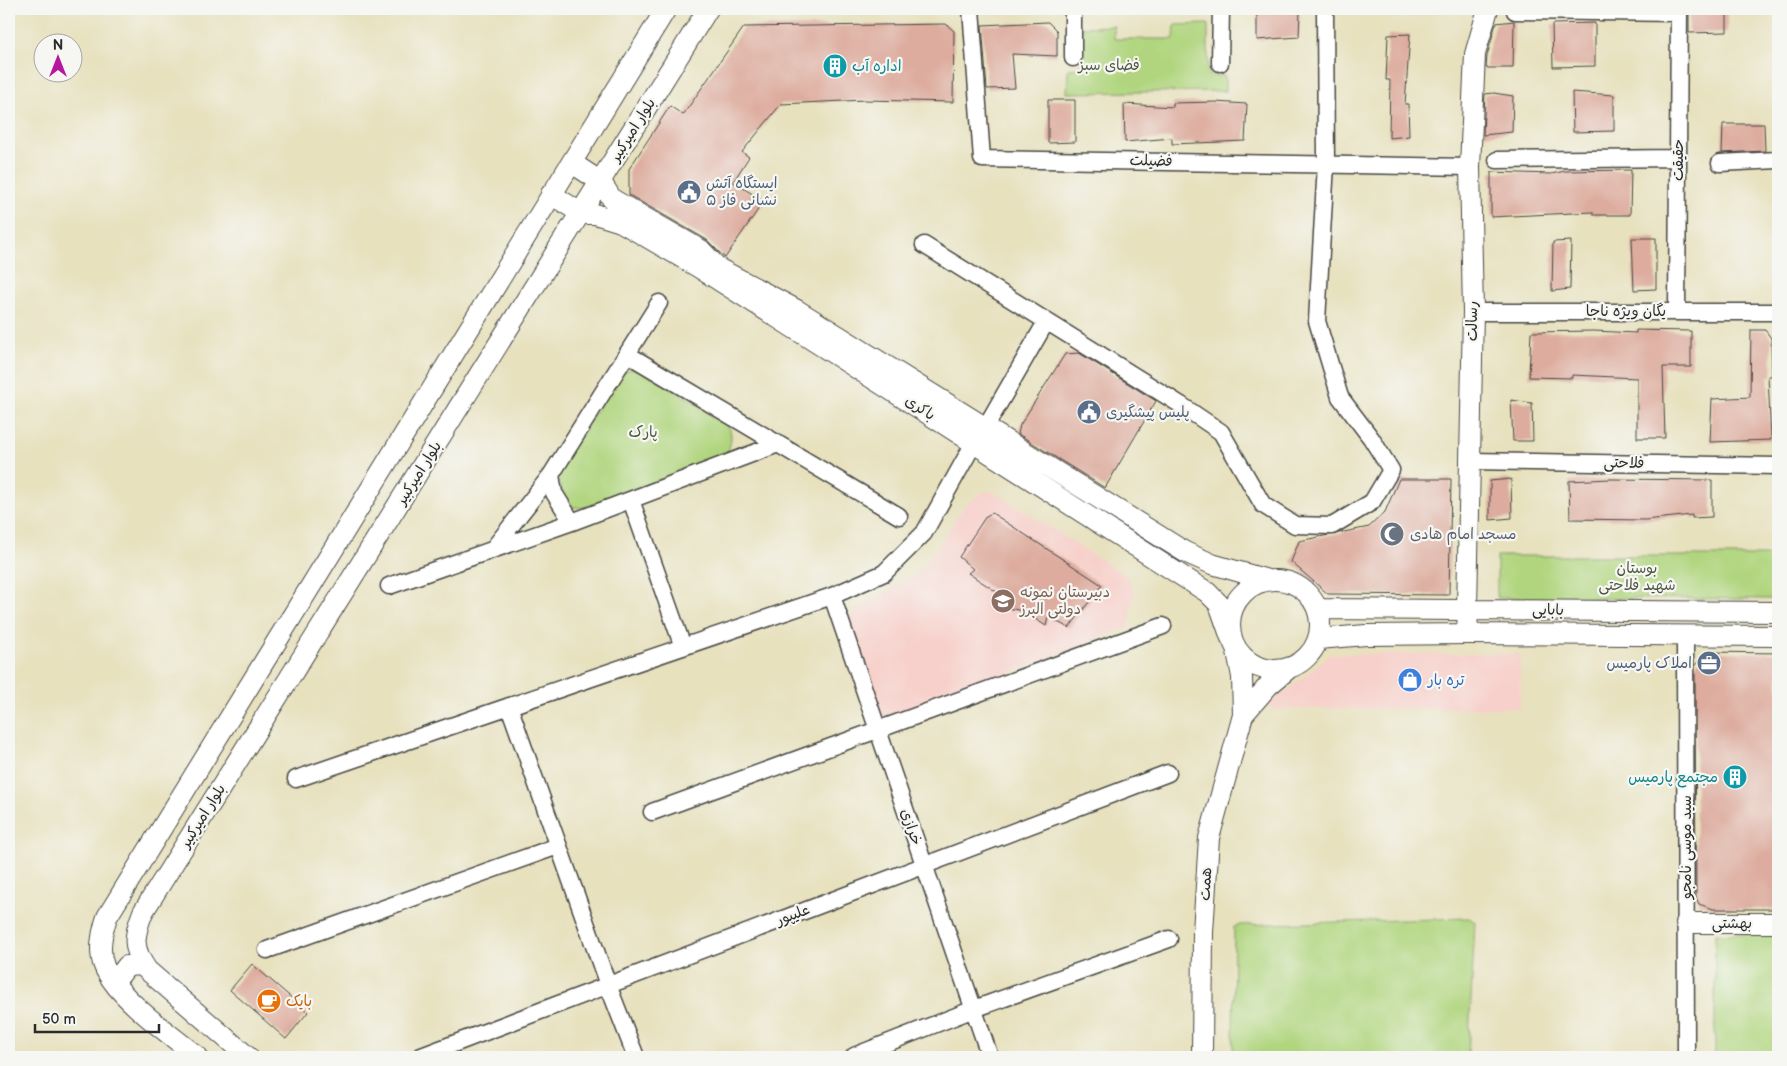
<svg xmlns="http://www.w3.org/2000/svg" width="1787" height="1066" viewBox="0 0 1787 1066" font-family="'Balsamiq Sans','Playpen Sans Arabic',sans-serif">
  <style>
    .built { fill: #f7d0cb }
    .green { fill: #b0d57e; stroke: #6e8054 }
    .building { fill: #ddac9e }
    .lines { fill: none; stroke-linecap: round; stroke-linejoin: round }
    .minor-casing { stroke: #474641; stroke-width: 19 }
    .tertiary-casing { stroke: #474641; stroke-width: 22 }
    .minor { stroke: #fff; stroke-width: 16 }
    .tertiary { stroke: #fff; stroke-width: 20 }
    .labels { text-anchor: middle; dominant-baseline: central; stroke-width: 4.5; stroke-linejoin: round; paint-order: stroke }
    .park-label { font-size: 15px; fill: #4c5640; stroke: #f6f6f2 }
    .culture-label { font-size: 15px; fill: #0d838f; stroke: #f6f6f2; text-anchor: start }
    .street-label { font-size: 15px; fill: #2b2b2b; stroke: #f6f6f2 }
    .service-label { font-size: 15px; fill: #4e5e75; stroke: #f6f6f2; text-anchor: start }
    .worship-label { font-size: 15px; fill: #5b616d; stroke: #f6f6f2; text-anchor: start }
    .education-label { font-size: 15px; fill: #785e54; stroke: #f6f6f2; text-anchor: start }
    .shop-label { font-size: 15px; fill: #366cbe; stroke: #f6f6f2; text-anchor: start }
    .food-label { font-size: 15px; fill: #c56008; stroke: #f6f6f2; text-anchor: start }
  </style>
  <rect width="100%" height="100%" fill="#f6f6f2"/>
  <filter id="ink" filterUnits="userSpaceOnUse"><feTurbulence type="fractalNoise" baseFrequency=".02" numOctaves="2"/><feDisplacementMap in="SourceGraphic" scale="10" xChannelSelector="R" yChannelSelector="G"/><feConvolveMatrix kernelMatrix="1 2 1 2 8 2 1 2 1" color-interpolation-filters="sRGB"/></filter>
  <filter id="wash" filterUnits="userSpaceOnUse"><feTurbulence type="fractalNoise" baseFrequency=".0096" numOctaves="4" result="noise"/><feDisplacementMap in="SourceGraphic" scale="20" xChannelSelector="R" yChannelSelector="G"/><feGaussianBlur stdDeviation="1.12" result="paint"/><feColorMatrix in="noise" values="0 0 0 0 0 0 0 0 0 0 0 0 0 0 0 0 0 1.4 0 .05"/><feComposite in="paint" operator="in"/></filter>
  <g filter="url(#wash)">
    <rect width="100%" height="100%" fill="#e7e1be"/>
    <path class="built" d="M 982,492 L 994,492 L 1126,576 L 1134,589 L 1129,627 L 885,721 L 873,716 L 847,622 L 854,612 L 921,571 L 964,507 Z
      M 1331,654 L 1520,654 L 1520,708 L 1276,709 L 1268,706 Z"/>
    <path class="green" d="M 1208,24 L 1208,75 L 1225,76 L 1225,91 L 1067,93 L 1068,69 L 1081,68 L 1081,27 L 1114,26 L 1114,39 L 1174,39 L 1175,25 Z
      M 629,369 L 639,369 L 726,421 C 734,434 731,442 727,455 L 584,508 L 571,507 L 554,476 L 620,374 Z
      M 1497,556 L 1778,556 L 1778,599 L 1497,598 Z
      M 1469,918 L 1475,922 L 1468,1057 L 1233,1057 L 1234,927 L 1240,925 Z
      M 1715,934 L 1778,934 L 1778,1057 L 1715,1057 Z"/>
    <g id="blocks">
      <path class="building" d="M 1689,9 L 1727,9 L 1727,32 L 1689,33 Z
        M 1300,11 L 1299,37 L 1257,40 L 1257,13 Z
        M 1514,21 L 1513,68 L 1486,68 L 1487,56 L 1496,23 Z
        M 1048,22 L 1057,31 L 1057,56 L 1012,54 L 1015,88 L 987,89 L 982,25 Z
        M 1595,23 L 1595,66 L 1553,67 L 1552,24 Z
        M 946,24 L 954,31 L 953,102 L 865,100 L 781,104 L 742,152 L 749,157 L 733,182 L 764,201 L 725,258 L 707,240 L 629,195 L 629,169 L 670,106 L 683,115 L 744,27 Z
        M 1410,34 L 1405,104 L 1408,104 L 1409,136 L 1389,138 L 1390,80 L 1386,80 L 1388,35 Z
        M 1572,92 L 1614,95 L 1614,131 L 1573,132 Z
        M 1494,93 L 1513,96 L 1512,132 L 1483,135 L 1485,94 Z
        M 1048,100 L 1075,100 L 1075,142 L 1048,143 Z
        M 1215,102 L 1247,104 L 1245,141 L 1172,144 L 1172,138 L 1125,142 L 1124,104 L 1173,107 L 1173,103 Z
        M 1723,124 L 1764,124 L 1765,151 L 1722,153 Z
        M 1631,170 L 1630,215 L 1593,215 L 1593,212 L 1491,217 L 1491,172 L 1551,174 L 1565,171 Z
        M 1632,238 L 1656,238 L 1656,289 L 1634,290 Z
        M 1571,241 L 1570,289 L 1552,291 L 1553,242 Z
        M 1636,330 L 1691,331 L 1691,367 L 1663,367 L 1665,438 L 1637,438 L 1637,378 L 1572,375 L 1572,378 L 1529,377 L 1531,332 L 1594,331 L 1636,333 Z
        M 1751,330 L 1765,330 L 1771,338 L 1772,376 L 1768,376 L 1771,440 L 1710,442 L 1712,399 L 1750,397 Z
        M 1079,353 L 1156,401 L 1105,488 L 1018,434 L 1020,425 L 1065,354 Z
        M 1511,400 L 1532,403 L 1533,441 L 1513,441 Z
        M 1399,479 L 1451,479 L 1449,595 L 1328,594 L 1291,562 L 1299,541 L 1369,527 L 1385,512 Z
        M 1511,479 L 1512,518 L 1490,520 L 1490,481 Z
        M 1610,479 L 1712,480 L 1712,517 L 1692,518 L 1692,515 L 1645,520 L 1570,519 L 1569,481 Z
        M 992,513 L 1102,585 L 1069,628 L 1048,617 L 1046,626 L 1023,611 L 1002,607 L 1003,596 L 968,573 L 973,569 L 959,557 L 986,516 Z
        M 1707,652 L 1778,653 L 1778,909 L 1713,909 L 1699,904 L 1696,897 L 1695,665 Z
        M 252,964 L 308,1012 L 286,1039 L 230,990 Z"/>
    </g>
  </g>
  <g filter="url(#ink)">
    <use href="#blocks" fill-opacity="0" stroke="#474641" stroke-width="1"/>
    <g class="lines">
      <defs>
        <path id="minor" d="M 971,9 L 982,159 L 1470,167
          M 1515,11 L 1679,13
          M 1073,58 L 1073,9
          M 1220,63 L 1221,9
          M 1497,160 L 1678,158
          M 1720,163 L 1778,160
          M 924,245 L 1181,405 L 1221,432 L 1263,505 L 1295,525 L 1332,526 L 1372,502 L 1391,470 L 1371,438 L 1340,397 L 1317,321 L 1326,164 L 1325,9
          M 1677,311 L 1679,9
          M 1473,312 L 1778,312
          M 627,354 L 899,516
          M 985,428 L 1046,322
          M 1470,461 L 1778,466
          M 631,500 L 683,647
          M 572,522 L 554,493 L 551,475 L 659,303
          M 492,550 L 551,475
          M 389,586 L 572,522 L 778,444
          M 832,596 L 990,1057
          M 1685,637 L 1686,1057
          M 509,706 L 608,985 L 636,1057
          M 296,779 L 832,596 L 884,573 L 924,533 L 974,443
          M 652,812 L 1163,626
          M 267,950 L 558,846
          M 854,1056 L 974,1009 L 1169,939
          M 419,1057 L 1168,773"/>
        <path id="tertiary" d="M 572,163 L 601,182 L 612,199 L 701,250 L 718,268 L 797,310 L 1185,552 L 1212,564 L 1268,580
          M 551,194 L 582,214 L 595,214 L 621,222 L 698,267 L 1207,592 L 1219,604 L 1231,638
          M1230 625a45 45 0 1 1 90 0a45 45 0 1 1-90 0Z
          M 1317,609 L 1778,612
          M 1468,634 L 1467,609 L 1473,312 L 1470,167 L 1475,54 L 1488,9
          M 1318,639 L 1366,635 L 1468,634 L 1778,636
          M 1243,715 L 1268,686 L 1288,669
          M 1686,923 L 1778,923
          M 117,987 L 117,979 L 127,966 L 143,965
          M 198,1057 C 172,1036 116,997 104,966 C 98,951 102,932 107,917 L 666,9
          M 248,1057 L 147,970 C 132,948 133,937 143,912 L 708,9
          M 1202,1057 L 1203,932 L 1209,838 L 1243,715 L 1242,677 L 1237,651"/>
      </defs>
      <use href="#minor" class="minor-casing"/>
      <use href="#tertiary" class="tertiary-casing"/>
      <use href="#minor" class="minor"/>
      <use href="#tertiary" class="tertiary"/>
    </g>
  </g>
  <defs>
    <symbol id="building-disc" viewBox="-11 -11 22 22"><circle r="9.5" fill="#0f9aa8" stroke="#f6f6f2"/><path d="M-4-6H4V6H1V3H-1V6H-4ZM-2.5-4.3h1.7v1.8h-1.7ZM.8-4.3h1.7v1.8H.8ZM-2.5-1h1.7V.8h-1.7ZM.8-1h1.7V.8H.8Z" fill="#fff"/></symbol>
    <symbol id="civic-disc" viewBox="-11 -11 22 22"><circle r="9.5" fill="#5c6f8a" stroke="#f6f6f2"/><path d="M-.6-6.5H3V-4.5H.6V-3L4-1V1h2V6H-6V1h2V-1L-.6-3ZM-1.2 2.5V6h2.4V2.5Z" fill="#fff"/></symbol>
    <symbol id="mosque-disc" viewBox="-11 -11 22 22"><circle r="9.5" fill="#6b7280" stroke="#f6f6f2"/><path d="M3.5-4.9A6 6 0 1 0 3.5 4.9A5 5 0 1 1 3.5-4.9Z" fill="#fff"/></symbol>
    <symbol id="school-disc" viewBox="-11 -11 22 22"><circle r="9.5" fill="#8d6e63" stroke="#f6f6f2"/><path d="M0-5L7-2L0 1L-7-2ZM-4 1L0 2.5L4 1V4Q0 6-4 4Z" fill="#fff"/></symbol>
    <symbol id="office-disc" viewBox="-11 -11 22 22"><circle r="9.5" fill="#5c6f8a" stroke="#f6f6f2"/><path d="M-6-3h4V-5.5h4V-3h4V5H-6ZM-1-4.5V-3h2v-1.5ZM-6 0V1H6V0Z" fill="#fff"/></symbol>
    <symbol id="shop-disc" viewBox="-11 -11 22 22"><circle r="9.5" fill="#3f7fe0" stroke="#f6f6f2"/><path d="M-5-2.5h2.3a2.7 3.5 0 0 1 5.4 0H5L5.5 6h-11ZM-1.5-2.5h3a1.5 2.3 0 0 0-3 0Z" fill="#fff"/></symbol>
    <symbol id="cafe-disc" viewBox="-11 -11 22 22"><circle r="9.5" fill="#e8710a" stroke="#f6f6f2"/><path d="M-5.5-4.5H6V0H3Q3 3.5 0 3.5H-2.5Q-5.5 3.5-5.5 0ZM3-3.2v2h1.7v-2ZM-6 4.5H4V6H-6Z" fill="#fff"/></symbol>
  </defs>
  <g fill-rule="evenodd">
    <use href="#building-disc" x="821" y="52" width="28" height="28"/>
    <use href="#civic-disc" x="675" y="178" width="28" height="28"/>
    <use href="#civic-disc" x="1075" y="398" width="28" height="28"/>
    <use href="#mosque-disc" x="1378" y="520" width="28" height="28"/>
    <use href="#school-disc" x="989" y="587" width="28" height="28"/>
    <use href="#office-disc" x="1695" y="649" width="28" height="28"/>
    <use href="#shop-disc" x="1396" y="666" width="28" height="28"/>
    <use href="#building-disc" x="1721" y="763" width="28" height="28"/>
    <use href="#cafe-disc" x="255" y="987" width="28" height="28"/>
  </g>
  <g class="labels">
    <g class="park-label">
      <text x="1109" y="65">فضای سبز</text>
      <text x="643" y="432">پارک</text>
      <text x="1637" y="568">بوستان<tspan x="1637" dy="17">شهید فلاحتی</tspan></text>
    </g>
    <g class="culture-label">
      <text x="852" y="66">اداره آب</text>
      <text x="1718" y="777" text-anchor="end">مجتمع پارمیس</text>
    </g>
    <g class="street-label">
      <text transform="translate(633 130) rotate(-58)">بلوار امیرکبیر</text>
      <text transform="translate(1678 160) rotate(-90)">حقیقت</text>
      <text transform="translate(1151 161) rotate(1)">فضیلت</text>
      <text x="1626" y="311">یگان ویژه ناجا</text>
      <text transform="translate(1472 321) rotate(-90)">رسالت</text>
      <text transform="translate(920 408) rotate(33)">باکری</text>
      <text transform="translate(1624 463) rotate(1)">فلاحتی</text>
      <text transform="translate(419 473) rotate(-58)">بلوار امیرکبیر</text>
      <text transform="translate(1548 610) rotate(1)">بابایی</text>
      <text transform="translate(203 816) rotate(-58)">بلوار امیرکبیر</text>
      <text transform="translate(911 827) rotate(71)">خرازی</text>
      <text transform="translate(1686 847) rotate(-90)">سید موسی نامجو</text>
      <text transform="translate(1206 884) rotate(-87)">همت</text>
      <text transform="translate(793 915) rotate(-21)">علیپور</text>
      <text x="1732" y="923">بهشتی</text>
    </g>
    <g class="service-label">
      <text x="706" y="183">ایستگاه آتش<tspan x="706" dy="17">نشانی فاز ۵</tspan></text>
      <text x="1106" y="412">پلیس پیشگیری</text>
      <text x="1692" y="663" text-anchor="end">املاک پارمیس</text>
    </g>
    <g class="worship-label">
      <text x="1410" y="534">مسجد امام هادی</text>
    </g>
    <g class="education-label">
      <text x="1020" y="592">دبیرستان نمونه<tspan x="1020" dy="17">دولتی البرز</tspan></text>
    </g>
    <g class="shop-label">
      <text x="1428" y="680">تره بار</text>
    </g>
    <g class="food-label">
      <text x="286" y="1001">بایک</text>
    </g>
  </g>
  <rect width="1787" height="1066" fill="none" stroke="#f6f6f2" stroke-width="30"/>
  <g transform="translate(58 58)"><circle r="24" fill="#f6f6f2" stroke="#a5a5a2"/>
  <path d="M0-4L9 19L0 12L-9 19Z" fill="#b5179e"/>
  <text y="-8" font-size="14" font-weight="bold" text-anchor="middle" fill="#2b2b2b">N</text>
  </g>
  <path d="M35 1024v8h124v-8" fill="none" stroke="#2b2b2b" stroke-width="2.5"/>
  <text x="42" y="1024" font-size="15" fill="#2b2b2b" stroke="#f6f6f2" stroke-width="4" paint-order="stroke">50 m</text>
</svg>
